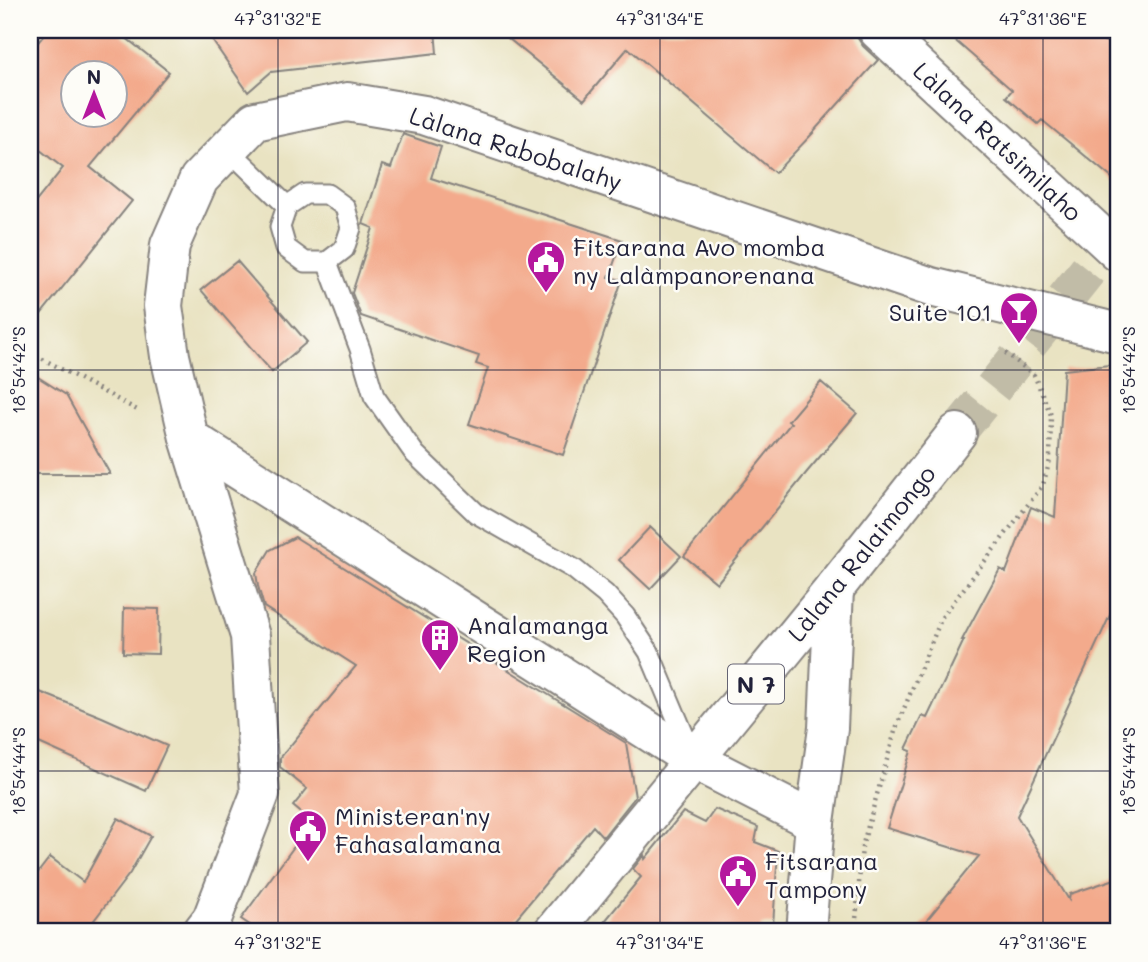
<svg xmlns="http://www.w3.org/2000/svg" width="1148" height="962" viewBox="0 0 1148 962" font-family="Mali,sans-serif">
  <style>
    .building { fill: #f3aa8c; fill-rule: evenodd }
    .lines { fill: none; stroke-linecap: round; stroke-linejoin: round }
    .primary-tunnel { stroke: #c1bca7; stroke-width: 38; stroke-dasharray: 38 19; stroke-linecap: butt }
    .service-casing { stroke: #86827e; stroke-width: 23 }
    .minor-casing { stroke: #86827e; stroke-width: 42 }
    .tertiary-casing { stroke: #86827e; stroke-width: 42 }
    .primary-casing { stroke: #86827e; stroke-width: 42 }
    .path { stroke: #86827e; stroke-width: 4.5; stroke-dasharray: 2 5; stroke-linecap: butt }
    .service { stroke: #fff; stroke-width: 19 }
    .minor { stroke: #fff; stroke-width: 38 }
    .tertiary { stroke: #fff; stroke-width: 38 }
    .primary { stroke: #fff; stroke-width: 38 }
    .ticks { fill: none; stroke: #22223b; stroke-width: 2; stroke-opacity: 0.45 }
    .labels { text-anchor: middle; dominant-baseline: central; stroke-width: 5; stroke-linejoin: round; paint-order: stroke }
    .shield { fill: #fdfcf7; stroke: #646373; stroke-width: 2 }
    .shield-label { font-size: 23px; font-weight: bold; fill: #22223b }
    .street-label { font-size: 24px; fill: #22223b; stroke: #fdfcf7 }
    .poi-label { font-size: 24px; fill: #22223b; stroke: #fdfcf7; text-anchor: start }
    .neatline { fill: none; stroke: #22223b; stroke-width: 2.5 }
    .ticks-label { font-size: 18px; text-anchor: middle; fill: #22223b }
  </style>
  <rect width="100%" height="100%" fill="#fdfcf7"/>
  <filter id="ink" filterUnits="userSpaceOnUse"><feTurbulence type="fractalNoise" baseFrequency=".0143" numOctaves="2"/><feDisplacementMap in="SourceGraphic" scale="14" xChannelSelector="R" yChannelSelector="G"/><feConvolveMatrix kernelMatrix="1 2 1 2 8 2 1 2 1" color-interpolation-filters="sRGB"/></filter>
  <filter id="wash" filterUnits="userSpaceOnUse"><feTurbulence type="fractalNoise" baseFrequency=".00686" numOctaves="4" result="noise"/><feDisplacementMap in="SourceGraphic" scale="28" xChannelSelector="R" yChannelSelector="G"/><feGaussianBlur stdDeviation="1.57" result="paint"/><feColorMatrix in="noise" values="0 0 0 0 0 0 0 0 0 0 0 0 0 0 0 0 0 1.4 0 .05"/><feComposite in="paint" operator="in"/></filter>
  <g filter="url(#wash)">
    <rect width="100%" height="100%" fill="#e9e3c2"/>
    <g id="blocks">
      <path class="building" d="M 48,30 L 116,30 L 169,72 L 90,167 L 132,201 L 30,328 L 30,209 L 63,168 L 30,142 L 30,52 ZM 74,74 L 116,74 L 116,116 L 74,116 Z
        M 205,30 L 435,30 L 437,53 L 271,72 L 248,92 Z
        M 498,30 L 857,30 L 857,37 L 863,46 L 878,60 L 812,133 L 813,133 L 775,173 L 628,48 L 584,100 Z
        M 943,30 L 1048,30 L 1057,34 L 1118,43 L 1118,183 L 1042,120 L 1038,124 L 1006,97 L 1012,90 Z
        M 403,134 L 441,147 L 431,178 L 622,240 L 609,277 L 622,280 L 563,455 L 469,424 L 488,368 L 476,364 L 479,356 L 361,316 L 352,293 L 373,228 L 363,224 L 382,165 L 391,168 Z
        M 237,261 L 307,342 L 272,372 L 201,290 Z
        M 1118,364 L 1118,598 L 1017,816 L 1069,900 L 1070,894 L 1118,878 L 1118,932 L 917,932 L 979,856 L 887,828 L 911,751 L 906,749 L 922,716 L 927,718 L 964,640 L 962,640 L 1000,569 L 1006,572 L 1031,507 L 1055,517 L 1064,370 Z
        M 30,372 L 66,395 L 110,474 L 30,474 Z
        M 821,382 L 857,413 L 807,472 L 717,583 L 684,556 L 791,423 L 788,421 Z
        M 650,527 L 681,556 L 650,589 L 619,560 Z
        M 295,537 L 626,743 L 635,797 L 603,837 L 593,826 L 505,932 L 260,932 L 241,919 L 312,822 L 293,806 L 307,789 L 280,767 L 280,758 L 356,666 L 264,607 L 258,586 L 256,573 L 270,550 Z
        M 124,608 L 159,609 L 158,654 L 123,653 Z
        M 30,688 L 102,717 L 167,746 L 146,791 L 30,739 Z
        M 715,809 L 758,827 L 755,842 L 778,851 L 773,925 L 761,925 L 761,932 L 596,932 L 641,877 L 633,869 L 644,855 L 645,859 L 683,812 L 705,823 Z
        M 118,818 L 151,836 L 130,873 L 85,932 L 30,932 L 30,883 L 50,857 L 83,882 Z"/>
    </g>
  </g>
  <g filter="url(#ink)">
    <use href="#blocks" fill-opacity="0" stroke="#86827e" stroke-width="2"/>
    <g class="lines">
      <path class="primary-tunnel" d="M 957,433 L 1118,233"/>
      <defs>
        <path id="service" d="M 228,149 L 287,206
          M 305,194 L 327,194 L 345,207 L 351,228 L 344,249 L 327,262 L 305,262 L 286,248 L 280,227 L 287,206 Z
          M 327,262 L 360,349 L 374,396 L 415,454 L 476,513 L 574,569 L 605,594 L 625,616 L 649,652 L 691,752"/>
        <path id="minor" d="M 189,438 L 694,760 L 815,822
          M 202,932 L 212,919 L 260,794 L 250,636 L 189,438 L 170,356 L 163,306 L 170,245 L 199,179 L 255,121 L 347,102 L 424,115 L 931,287 L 1118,333"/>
        <path id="tertiary" d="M 878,30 L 1118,252
          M 806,932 L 815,822 L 828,728 L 834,589"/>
        <path id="primary" d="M 553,932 L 834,589 L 957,433"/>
      </defs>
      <use href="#service" class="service-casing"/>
      <use href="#minor" class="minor-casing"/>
      <use href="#tertiary" class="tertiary-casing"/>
      <use href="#primary" class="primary-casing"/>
      <path class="path" d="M 30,352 L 139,411
        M 855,932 L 862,847 L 896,728 L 942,617 L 1043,485 L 1050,460 L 1051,415 L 1034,375 L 1002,350"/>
      <use href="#service" class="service"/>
      <use href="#minor" class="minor"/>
      <use href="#tertiary" class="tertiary"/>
      <use href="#primary" class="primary"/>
    </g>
  </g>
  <path class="ticks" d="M 278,30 L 278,932M 660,30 L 660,932M 1043,30 L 1043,932M 30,370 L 1118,370M 30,771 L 1118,771"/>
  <defs>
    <symbol id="civic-pin" viewBox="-11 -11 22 30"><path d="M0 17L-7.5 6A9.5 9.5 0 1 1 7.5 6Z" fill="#b5179e" stroke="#fdfcf7"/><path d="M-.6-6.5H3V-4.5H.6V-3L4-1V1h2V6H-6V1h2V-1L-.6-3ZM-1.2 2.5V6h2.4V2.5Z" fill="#fff"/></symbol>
    <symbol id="bar-pin" viewBox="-11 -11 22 30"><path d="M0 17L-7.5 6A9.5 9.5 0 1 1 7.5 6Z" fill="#b5179e" stroke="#fdfcf7"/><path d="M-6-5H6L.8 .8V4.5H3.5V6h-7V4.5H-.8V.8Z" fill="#fff"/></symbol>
    <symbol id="building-pin" viewBox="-11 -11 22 30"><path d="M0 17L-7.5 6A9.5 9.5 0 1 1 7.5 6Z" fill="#b5179e" stroke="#fdfcf7"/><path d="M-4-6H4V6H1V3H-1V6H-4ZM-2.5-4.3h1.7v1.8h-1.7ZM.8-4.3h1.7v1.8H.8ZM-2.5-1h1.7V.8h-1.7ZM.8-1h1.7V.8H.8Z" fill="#fff"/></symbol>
  </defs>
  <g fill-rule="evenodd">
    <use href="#civic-pin" x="524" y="238" width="44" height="60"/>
    <use href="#bar-pin" x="997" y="289" width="44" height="60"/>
    <use href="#building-pin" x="418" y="616" width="44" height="60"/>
    <use href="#civic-pin" x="286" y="807" width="44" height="60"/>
    <use href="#civic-pin" x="716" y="852" width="44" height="60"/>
  </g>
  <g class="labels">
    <rect class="shield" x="728" y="664.5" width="56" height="39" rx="5"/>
    <g class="shield-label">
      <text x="756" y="684">N 7</text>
    </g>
    <g class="street-label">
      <text transform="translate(998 141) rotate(43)">Làlana Ratsimilaho</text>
      <text transform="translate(516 148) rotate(18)">Làlana Rabobalahy</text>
      <text transform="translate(861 553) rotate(-51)">Làlana Ralaimongo</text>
    </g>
    <g class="poi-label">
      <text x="573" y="246">Fitsarana Avo momba<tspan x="573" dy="28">ny Lalàmpanorenana</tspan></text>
      <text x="992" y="311" text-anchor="end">Suite 101</text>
      <text x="467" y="624">Analamanga<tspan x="467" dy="28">Region</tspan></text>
      <text x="335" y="815">Ministeran'ny<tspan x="335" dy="28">Fahasalamana</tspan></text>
      <text x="765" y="860">Fitsarana<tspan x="765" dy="28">Tampony</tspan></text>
    </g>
  </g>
  <rect width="1148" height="962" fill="none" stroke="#fdfcf7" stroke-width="77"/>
  <g transform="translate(94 94)"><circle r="33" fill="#fdfcf7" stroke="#a5a5ac" stroke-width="2"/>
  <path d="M0-5L12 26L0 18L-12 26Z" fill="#b5179e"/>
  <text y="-10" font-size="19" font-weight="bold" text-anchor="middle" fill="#22223b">N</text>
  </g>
  <rect x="38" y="38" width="1072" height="885" class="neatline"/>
  <g class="ticks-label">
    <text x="278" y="25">47°31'32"E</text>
    <text x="660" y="25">47°31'34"E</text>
    <text x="1043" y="25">47°31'36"E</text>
    <text transform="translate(19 370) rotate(-90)" y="6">18°54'42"S</text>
    <text transform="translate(1129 370) rotate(-90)" y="6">18°54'42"S</text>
    <text transform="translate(19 771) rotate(-90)" y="6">18°54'44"S</text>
    <text transform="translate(1129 771) rotate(-90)" y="6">18°54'44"S</text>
    <text x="278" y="949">47°31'32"E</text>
    <text x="660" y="949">47°31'34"E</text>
    <text x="1043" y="949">47°31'36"E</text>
  </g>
</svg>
